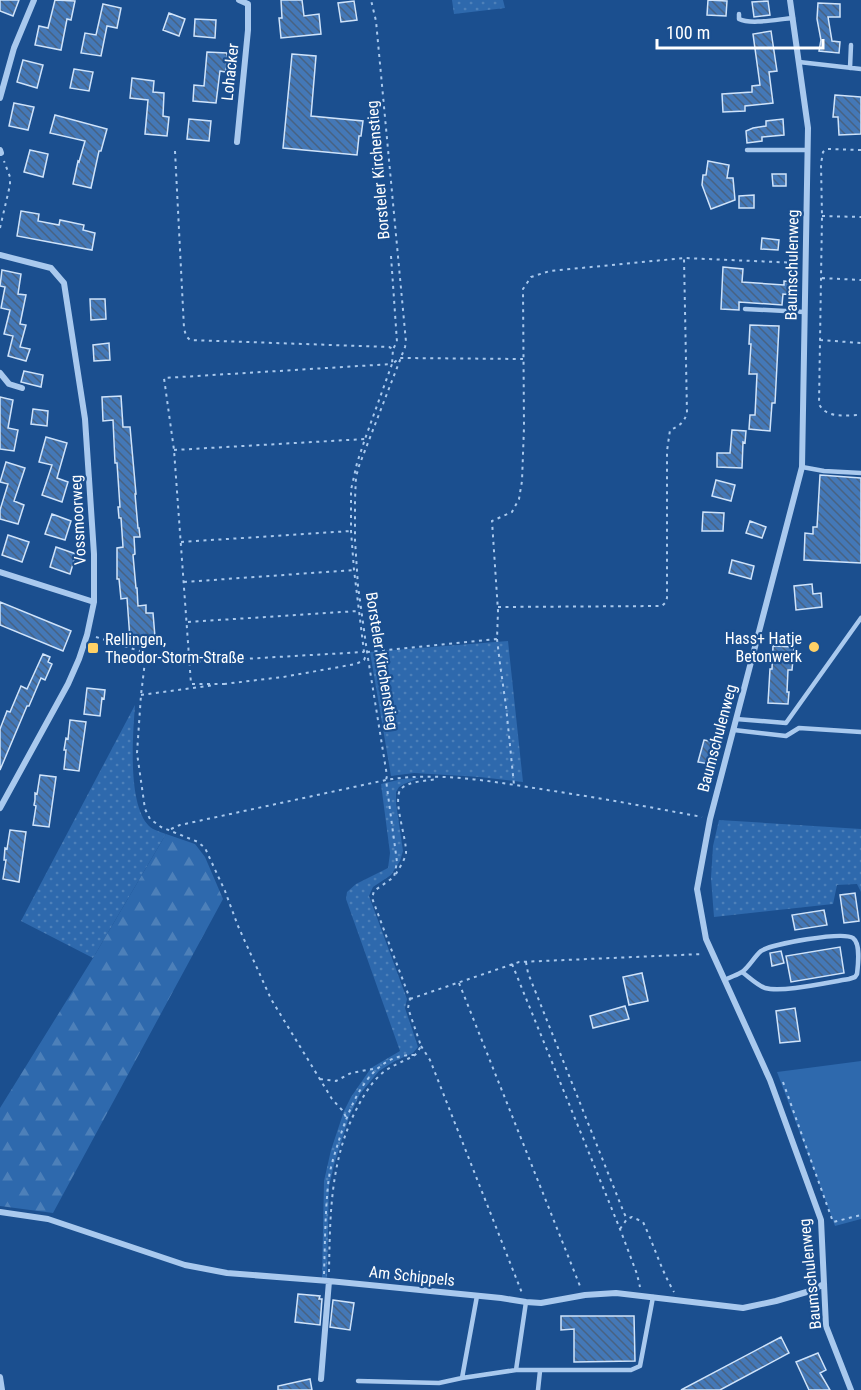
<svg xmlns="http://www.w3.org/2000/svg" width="861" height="1390" viewBox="0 0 861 1390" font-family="'Roboto Condensed',sans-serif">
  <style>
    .grass { fill: url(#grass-dots) }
    .forest { fill: url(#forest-firs) }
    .garden { fill: #2e69ad }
    .building { fill: url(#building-back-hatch); stroke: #cfe3fa; stroke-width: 1.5 }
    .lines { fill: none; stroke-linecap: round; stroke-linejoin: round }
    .path { stroke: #a9c9ee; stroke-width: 2; stroke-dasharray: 3 4.5; stroke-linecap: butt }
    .service { stroke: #a9c9ee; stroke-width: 4.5 }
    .minor { stroke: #a9c9ee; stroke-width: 6 }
    .poi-dot { fill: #ffd166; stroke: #1b4f8f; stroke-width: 2 }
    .labels { text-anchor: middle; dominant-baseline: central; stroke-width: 4.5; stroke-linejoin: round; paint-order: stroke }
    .street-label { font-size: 16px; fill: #fff; stroke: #1b4f8f }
    .poi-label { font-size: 16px; fill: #fff; stroke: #1b4f8f; text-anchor: end }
  </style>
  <defs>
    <pattern id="grass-dots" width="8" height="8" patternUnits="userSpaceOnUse" patternTransform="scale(1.5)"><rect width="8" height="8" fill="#2e69ad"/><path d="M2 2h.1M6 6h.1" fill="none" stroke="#4d80b9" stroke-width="1.8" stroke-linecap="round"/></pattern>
    <pattern id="forest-firs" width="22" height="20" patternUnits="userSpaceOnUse" patternTransform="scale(1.5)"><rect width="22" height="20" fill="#2e69ad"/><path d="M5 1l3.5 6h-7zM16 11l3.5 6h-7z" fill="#4d80b9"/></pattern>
    <pattern id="building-back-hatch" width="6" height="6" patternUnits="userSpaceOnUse" patternTransform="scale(1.5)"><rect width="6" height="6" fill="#4478b7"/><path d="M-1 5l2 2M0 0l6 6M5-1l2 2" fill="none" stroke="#486282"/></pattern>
  </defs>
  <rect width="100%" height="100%" fill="#1b4f8f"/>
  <path class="grass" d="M 452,0 L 503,0 L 505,8 L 454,14 Z
    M 508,641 L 523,782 L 480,777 L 414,773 L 391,776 L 370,652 Z
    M 135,705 C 133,734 127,804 149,826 C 153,830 161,832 166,834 L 93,958 L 21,921 Z
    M 419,778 L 404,784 L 399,787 L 396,792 L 396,803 L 403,851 L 400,861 L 391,875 L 373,887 L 369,896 L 407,999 L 405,1008 L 418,1047 L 413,1053 L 395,1061 L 379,1071 L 360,1094 L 349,1117 L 334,1165 L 329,1186 L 327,1278 L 322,1278 L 324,1181 L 331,1150 L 344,1111 L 351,1097 L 371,1068 L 400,1051 L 346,899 L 347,892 L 356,884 L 388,868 L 390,853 L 381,784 L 402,779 Z
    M 719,820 L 861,829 L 861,892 L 857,884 L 837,885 L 833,904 L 714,917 L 711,878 L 713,846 Z"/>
  <path class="forest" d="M 166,834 L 195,844 L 205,857 L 223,899 L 53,1213 L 0,1206 L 0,1108 L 93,958 Z"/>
  <path class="garden" d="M 861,1061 L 861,1219 L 835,1226 L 777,1072 Z"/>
  <path class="building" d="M 0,0 L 19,0 L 13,16 L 0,11 Z
    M 55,0 L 75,1 L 71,20 L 67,19 L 61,50 L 35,45 L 39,26 L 48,28 Z
    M 281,0 L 302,0 L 304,16 L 319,14 L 321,34 L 281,38 L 279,18 L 282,18 Z
    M 708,0 L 727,1 L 726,16 L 707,15 Z
    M 354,1 L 357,20 L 341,22 L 338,3 Z
    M 768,1 L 770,15 L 754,17 L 752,2 Z
    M 818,3 L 840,4 L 840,17 L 828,17 L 832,41 L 840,42 L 839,53 L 819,51 L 821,40 L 817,19 Z
    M 103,4 L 121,8 L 117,28 L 107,26 L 101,56 L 81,53 L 85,33 L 96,35 Z
    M 169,13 L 185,19 L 179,36 L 163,30 Z
    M 195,19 L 216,20 L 215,38 L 194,36 Z
    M 771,31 L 777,71 L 769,72 L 773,103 L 745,106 L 745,111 L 723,112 L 722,94 L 752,92 L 752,86 L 760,85 L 753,34 Z
    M 207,52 L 227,53 L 226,72 L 220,71 L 216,103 L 193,101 L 194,85 L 204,86 Z
    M 292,54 L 316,56 L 311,116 L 363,121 L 361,136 L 359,136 L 357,155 L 283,148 Z
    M 23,60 L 43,65 L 37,88 L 17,82 Z
    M 74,69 L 93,72 L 89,91 L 70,88 Z
    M 132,78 L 154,81 L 153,92 L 164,93 L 163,116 L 169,117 L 167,136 L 145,134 L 148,100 L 130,98 Z
    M 835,95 L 861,97 L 861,134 L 839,135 L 838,117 L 833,117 Z
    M 14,103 L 34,107 L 28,130 L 9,126 Z
    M 55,115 L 107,129 L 101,151 L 99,151 L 91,188 L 73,184 L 78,161 L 79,162 L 85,141 L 50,133 Z
    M 189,119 L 211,121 L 209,141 L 187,139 Z
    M 783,119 L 784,135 L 762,137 L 762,141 L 747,143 L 746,131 L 753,128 L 766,126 L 766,121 Z
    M 30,150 L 48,154 L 43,177 L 24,172 Z
    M 708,161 L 729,165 L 727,178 L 733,178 L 735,200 L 711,209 L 702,185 L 703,175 L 706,175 Z
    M 772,174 L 786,174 L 786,186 L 773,186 Z
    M 754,195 L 754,208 L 739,208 L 739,196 Z
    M 21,211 L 39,214 L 38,221 L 59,225 L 60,220 L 84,225 L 83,230 L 95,233 L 92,250 L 17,236 Z
    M 762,238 L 779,240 L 778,250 L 761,249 Z
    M 723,267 L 743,269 L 742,282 L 784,285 L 784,281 L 795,282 L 794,295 L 783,294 L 782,305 L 739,302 L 739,310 L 721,309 Z
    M 2,270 L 21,274 L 18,294 L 26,295 L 20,324 L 26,325 L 20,347 L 30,349 L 26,361 L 8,356 L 13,336 L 4,334 L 10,310 L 1,308 L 5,287 L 0,286 Z
    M 90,299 L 105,299 L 106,319 L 91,320 Z
    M 750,325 L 779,326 L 775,403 L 772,403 L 770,431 L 749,429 L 750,415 L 755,415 L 757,374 L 749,374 L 751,344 L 749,344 Z
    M 109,343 L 110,360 L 94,361 L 93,345 Z
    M 24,371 L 43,375 L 41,387 L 21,382 Z
    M 121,396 L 123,427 L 130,427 L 136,494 L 135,494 L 138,528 L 139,528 L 140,537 L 134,537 L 135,554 L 133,555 L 136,588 L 137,588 L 138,606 L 146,605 L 146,613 L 153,613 L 155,637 L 130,639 L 127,598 L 121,599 L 119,579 L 117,579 L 117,548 L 123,547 L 121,518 L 119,518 L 118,507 L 120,507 L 117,463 L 115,463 L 113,420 L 103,421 L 102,397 Z
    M 0,397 L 13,400 L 8,428 L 18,430 L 14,451 L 0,449 Z
    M 33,409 L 48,411 L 47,426 L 31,424 Z
    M 732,430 L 746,431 L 745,443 L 743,442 L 742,468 L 717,467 L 717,453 L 730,453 Z
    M 46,437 L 67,443 L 57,478 L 68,482 L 62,502 L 42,495 L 52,465 L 39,462 Z
    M 6,462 L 25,468 L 14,501 L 24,505 L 18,524 L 0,519 L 0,510 L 8,484 L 0,482 Z
    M 820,475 L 861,478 L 861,563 L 804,560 L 805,533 L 813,534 L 813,527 L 817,527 Z
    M 716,480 L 735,485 L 731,501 L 712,496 Z
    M 703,512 L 724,513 L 723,531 L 702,531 Z
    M 52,514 L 71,521 L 65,540 L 45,534 Z
    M 750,521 L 766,527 L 762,538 L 746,533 Z
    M 8,535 L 29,542 L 22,562 L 2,555 Z
    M 56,547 L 76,554 L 70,574 L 50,567 Z
    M 732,560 L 754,566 L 751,579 L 729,573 Z
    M 812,584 L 813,594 L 821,593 L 822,607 L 796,610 L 794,586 Z
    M 0,602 L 71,631 L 63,651 L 0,625 Z
    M 773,646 L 794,647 L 792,670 L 788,670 L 787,692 L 789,692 L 788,704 L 768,703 L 770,669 L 772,669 Z
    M 43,654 L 50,657 L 48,662 L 52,664 L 45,680 L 41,678 L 29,706 L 27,706 L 0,770 L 0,729 L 7,711 L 10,712 L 21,686 L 27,689 Z
    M 87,688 L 105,690 L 104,699 L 102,698 L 100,716 L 84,714 Z
    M 70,720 L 86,722 L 79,771 L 64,769 L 66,750 L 64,750 L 66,738 L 68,739 Z
    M 704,740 L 714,742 L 709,764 L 698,762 Z
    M 40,775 L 56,777 L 49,827 L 33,825 L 36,806 L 34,805 L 35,800 L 35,793 L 37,794 Z
    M 10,830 L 26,832 L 19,882 L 3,879 L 6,860 L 4,860 L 5,848 L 7,849 Z
    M 855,893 L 859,921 L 844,923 L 840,895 Z
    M 824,910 L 827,925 L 795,930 L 792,915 Z
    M 840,947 L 844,973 L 791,982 L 786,956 Z
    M 781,951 L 784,963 L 772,966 L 770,953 Z
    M 642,973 L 648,1001 L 629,1005 L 623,977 Z
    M 625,1006 L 629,1019 L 593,1028 L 590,1016 Z
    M 795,1008 L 800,1041 L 780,1043 L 776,1011 Z
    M 298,1294 L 320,1296 L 319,1299 L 322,1299 L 320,1325 L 295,1322 Z
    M 333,1300 L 354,1303 L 350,1330 L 330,1327 Z
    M 561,1316 L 634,1316 L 635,1361 L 574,1362 L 574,1329 L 561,1330 Z
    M 781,1337 L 789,1353 L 720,1390 L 681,1390 Z
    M 818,1353 L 826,1370 L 820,1373 L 830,1390 L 809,1390 L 796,1362 Z
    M 310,1379 L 312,1390 L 278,1390 L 278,1386 Z"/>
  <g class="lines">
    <path class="path" d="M 861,150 L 827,149 L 823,152 L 821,164 L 822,216 L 819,404 C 826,419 847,415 861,415
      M 175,151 L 184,328 L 186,336 L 190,340 L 389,347 L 393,349 L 392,364 L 400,358 L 523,359
      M 822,216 L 861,217
      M 0,228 L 10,185 L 10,177 L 4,161
      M 391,256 L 397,342 L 393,349
      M 822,278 L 861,280
      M 820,340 L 861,343
      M 174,450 L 365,439
      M 181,542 L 351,531
      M 184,582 L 354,570
      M 498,607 L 662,606 L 665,603 L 667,598 L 667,451 L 670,430 C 679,426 684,423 687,413 L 684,258
      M 188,622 L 358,611
      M 96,637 L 146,653 L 141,695 L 137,753 L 145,809 L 150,819 L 161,827 L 198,842 L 205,848 L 225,891 L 238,926 L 271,999 L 332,1099 L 342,1110 L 346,1117
      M 497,639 L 500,664 L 506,706 L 514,785
      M 367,652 L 497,639 L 498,611 L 492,521 L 512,512 L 519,499 L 522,481 L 524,427 L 523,289 L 531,277 L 550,271 L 684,258 L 799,263
      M 190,662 L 364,652
      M 224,684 L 283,677 L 356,664 L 364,660 L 367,653
      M 225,684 L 191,684 L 174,450 L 164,378 L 392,364 L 365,439 L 357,463 L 351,490 L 351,531 L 354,570 L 364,652 L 367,652
      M 141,695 L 215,685
      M 171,829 L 180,825 L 386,780 C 439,771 495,782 547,790 C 599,798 650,807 702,817
      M 396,874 C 399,868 405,860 406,853 C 407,839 392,799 401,789 C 408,781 427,781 437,779
      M 526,962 L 528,973 L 624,1213 L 627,1219
      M 512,964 L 620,1229 L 637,1274 L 640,1287
      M 459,983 L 580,1286
      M 410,999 L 519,962 L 703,954
      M 421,1046 L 430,1060 L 522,1293
      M 320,1079 L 336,1081 L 351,1073 L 378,1068
      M 783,1082 L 833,1222 L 861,1215
      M 620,1229 L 627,1219 L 632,1217 L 643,1222 C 654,1245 661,1270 674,1292
      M 329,1272 C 330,1218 330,1164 354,1114 C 361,1100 368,1087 379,1076 C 389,1066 403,1062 415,1055 L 417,1053 L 421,1046 L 408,1008 L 410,999 L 372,898 L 374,891 L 394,877 L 397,862 L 386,780 L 387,776 L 367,652 L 358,586 L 355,540 L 355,499 L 356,477 L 359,466 L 405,347 L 406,342 L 376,21 L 371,0
      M 324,1274 C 325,1245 325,1215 328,1186 C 329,1170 335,1153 340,1137 C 351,1103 371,1053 415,1055"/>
    <path class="service" d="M 739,14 L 739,19 C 751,25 779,19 793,18
      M 799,62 L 861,69
      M 850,68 L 851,45
      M 747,150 L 807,150
      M 745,309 L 804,312
      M 802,467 L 824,471 L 861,473
      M 736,719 L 786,723 L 861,618
      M 734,730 L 786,736 L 799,728 L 861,732
      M 725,980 C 730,977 737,975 742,972 C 749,967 754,957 761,951 C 771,944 843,931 853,938 C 861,944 858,965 857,974 L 855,977 L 849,979 C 829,982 783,993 765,988 C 757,985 749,977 742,972
      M 477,1296 L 462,1378 L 516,1370 L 526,1302
      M 516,1370 L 631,1370 L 640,1366 L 653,1297
      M 358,1381 L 439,1383 L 462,1378
      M 538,1390 L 540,1371"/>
    <path class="minor" d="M 790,0 L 808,128 L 802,467 L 710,819 L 697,889 L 706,939 L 770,1080 L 821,1220 L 826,1326 L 851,1390
      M 0,98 L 14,48 L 34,0
      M 237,142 L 248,30 L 248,4 L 239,0
      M 0,150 L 1,153
      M 0,255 L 51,268 L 64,283 L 85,419 L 94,554 L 94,602 L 87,635 L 79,659 L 68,684 L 0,808
      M 0,373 L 9,384 L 22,388
      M 0,572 L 94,602
      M 0,1212 L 48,1219 L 185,1265 L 227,1273 L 329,1281 L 501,1298 L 526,1302 L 541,1303 L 585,1295 L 616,1293 L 743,1308 L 776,1301 L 810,1291 L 824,1284
      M 0,1377 L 2,1390
      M 321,1379 L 329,1281"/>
  </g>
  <g class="poi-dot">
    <circle cx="814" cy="647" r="6"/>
    <rect x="87" y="642" width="12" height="12" rx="3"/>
  </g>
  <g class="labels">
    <g class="street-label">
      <text transform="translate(230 72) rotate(-84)">Lohacker</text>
      <text transform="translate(378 170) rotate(-95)">Borsteler Kirchenstieg</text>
      <text transform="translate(792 265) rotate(-89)">Baumschulenweg</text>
      <text transform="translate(78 520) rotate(-93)">Vossmoorweg</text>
      <text transform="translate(382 661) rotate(81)">Borsteler Kirchenstieg</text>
      <text transform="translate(717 738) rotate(-75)">Baumschulenweg</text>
      <text transform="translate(810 1274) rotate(-96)">Baumschulenweg</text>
      <text transform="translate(412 1276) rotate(6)">Am Schippels</text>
    </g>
    <g class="poi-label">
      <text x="802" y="638">Hass+ Hatje<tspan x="802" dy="18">Betonwerk</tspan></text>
      <text x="105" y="639" text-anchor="start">Rellingen,<tspan x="105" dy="18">Theodor-Storm-Straße</tspan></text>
    </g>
  </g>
  <path d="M657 39v9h166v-9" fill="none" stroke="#ffffff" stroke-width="3"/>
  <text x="666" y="39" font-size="18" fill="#ffffff" stroke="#1b4f8f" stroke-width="4.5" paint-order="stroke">100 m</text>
</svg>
